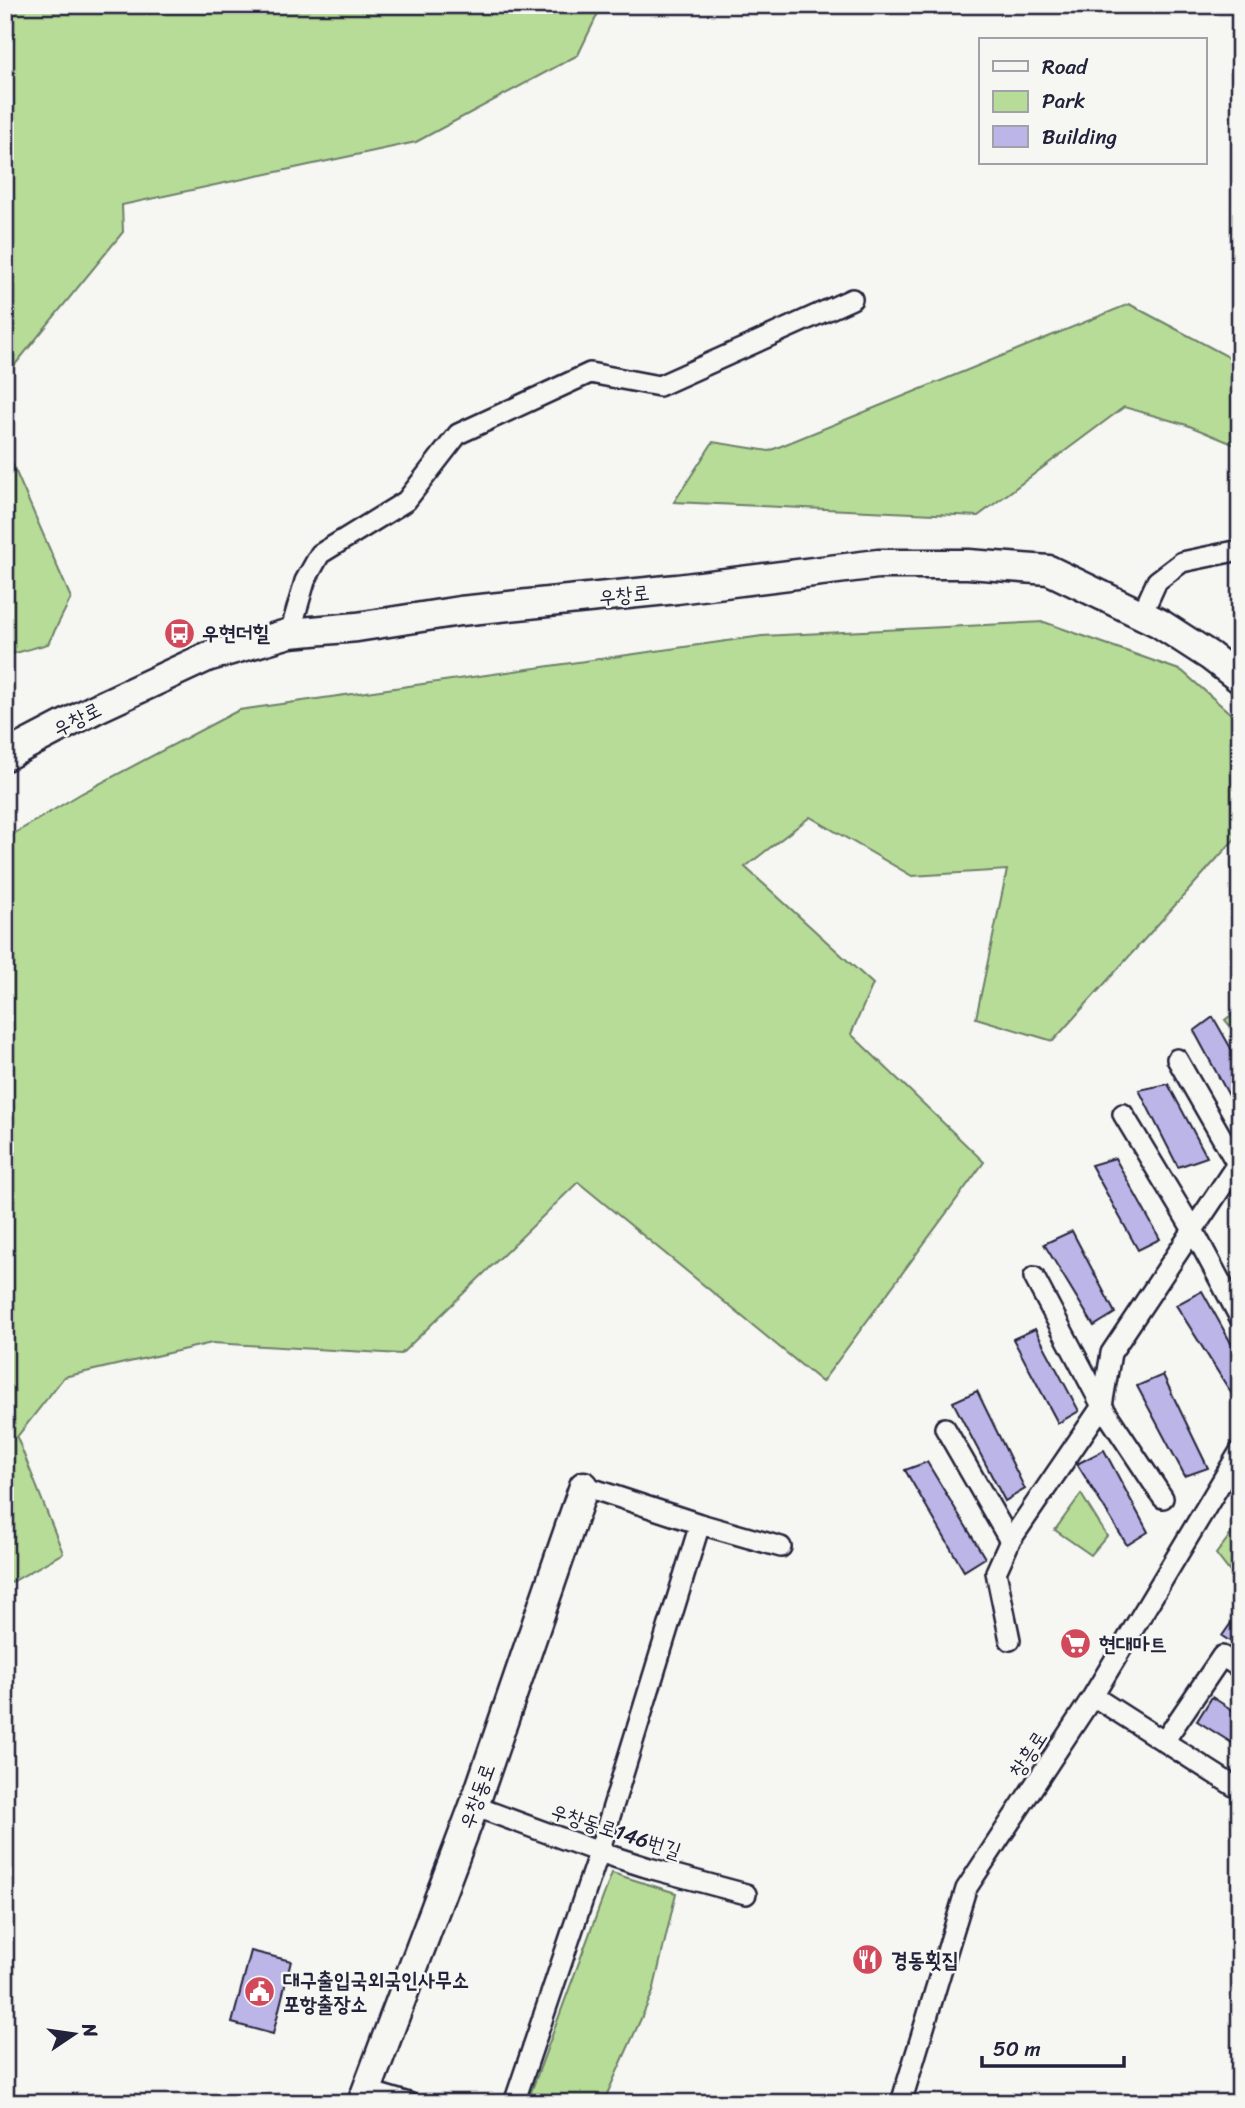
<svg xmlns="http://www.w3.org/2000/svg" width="1245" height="2108" viewBox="0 0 1245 2108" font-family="Sriracha,'Poor Story',sans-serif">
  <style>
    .green { fill: #b7dc97; stroke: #6c7f69; stroke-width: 2 }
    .building { fill: #bcb5e7; stroke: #22223b; stroke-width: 2 }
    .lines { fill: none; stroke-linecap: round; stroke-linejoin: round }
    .minor-casing { stroke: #22223b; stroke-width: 24 }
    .secondary-casing { stroke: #22223b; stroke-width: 33 }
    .minor { stroke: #f6f6f2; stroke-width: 19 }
    .secondary { stroke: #f6f6f2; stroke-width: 28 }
    .labels { text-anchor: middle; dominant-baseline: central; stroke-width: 5; stroke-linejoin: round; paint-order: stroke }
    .street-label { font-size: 21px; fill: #22223b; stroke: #f6f6f2 }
    .poi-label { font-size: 21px; font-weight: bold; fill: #22223b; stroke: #f6f6f2; text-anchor: start }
  </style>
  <rect width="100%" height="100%" fill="#f6f6f2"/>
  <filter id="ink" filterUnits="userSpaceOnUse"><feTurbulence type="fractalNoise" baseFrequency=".0143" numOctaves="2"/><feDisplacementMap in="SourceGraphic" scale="14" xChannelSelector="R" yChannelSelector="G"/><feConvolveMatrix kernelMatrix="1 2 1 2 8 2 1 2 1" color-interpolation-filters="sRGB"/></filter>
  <g filter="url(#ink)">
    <path class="green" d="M 5,5 L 602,5 L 578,55 L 416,142 L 122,205 L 123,232 L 5,377 Z
      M 1129,304 L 1240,363 L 1240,447 L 1187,425 L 1124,407 L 978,516 L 674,502 L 713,442 L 769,451 Z
      M 5,447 L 71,598 L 48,644 L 5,656 Z
      M 1044,622 L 1182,671 L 1240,722 L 1240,833 L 1053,1041 L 976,1018 L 1007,870 L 912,876 L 810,817 L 745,867 L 873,984 L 851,1034 L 984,1162 L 822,1382 L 578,1182 L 401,1354 L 212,1343 L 64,1377 L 17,1437 L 63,1553 L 5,1586 L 5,839 L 82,793 L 239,710 L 762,636 Z
      M 1240,1008 L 1240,1038 L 1225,1020 Z
      M 1081,1494 L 1107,1536 L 1091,1555 L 1055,1530 Z
      M 1240,1522 L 1240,1585 L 1216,1554 Z
      M 612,1873 L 676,1893 L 653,1992 L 603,2103 L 527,2103 Z"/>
    <path class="building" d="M 1213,1017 L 1240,1064 L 1240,1116 L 1194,1031 Z
      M 1168,1084 L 1207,1157 L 1178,1167 L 1139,1090 Z
      M 1115,1158 L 1160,1239 L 1138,1250 L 1091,1165 Z
      M 1072,1231 L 1115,1313 L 1094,1326 L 1044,1244 Z
      M 1202,1291 L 1240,1359 L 1240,1407 L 1176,1305 Z
      M 1035,1329 L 1079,1411 L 1058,1423 L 1013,1339 Z
      M 1163,1375 L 1208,1468 L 1185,1476 L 1137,1386 Z
      M 977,1391 L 1025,1489 L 1005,1501 L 953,1402 Z
      M 1104,1450 L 1148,1532 L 1127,1545 L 1077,1464 Z
      M 927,1462 L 985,1558 L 964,1571 L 905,1470 Z
      M 1240,1610 L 1240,1648 L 1222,1636 Z
      M 1212,1697 L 1240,1715 L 1240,1748 L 1197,1721 Z
      M 251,1951 L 291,1961 L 273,2034 L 232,2023 Z"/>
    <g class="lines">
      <defs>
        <path id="minor" d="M 1142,614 L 1157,581 L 1182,562 L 1240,550
          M 290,633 L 305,581 L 320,554 L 406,501 L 458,434 L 590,373 L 659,386 L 852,299
          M 1123,1114 L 1193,1230 L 1237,1164 L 1177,1059
          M 1034,1277 L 1102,1406
          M 1102,1406 L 1111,1353 L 1193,1230 L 1240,1318
          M 945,1428 L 1010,1541 L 996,1572 L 1010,1640
          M 584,1486 L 700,1524 L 781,1547
          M 1010,1541 L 1102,1406 L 1163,1498
          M 1093,1696 L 1240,1790
          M 1165,1740 L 1222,1656 L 1240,1668
          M 474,1806 L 599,1852 L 649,1868 L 746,1894
          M 365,2090 L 409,2103
          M 514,2103 L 599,1852 L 700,1524
          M 901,2103 L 966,1889 L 1093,1696 L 1240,1451"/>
        <path id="secondary" d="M 5,756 L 95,709 L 207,657 L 290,633 L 357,627 L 460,611 L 677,589 L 878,564 L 968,564 L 1049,570 L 1159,623 L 1210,656 L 1240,679
          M 362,2103 L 474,1806 L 584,1486"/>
      </defs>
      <use href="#minor" class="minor-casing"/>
      <use href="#secondary" class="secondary-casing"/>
      <use href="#minor" class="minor"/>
      <use href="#secondary" class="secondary"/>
    </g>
  </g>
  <defs>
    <symbol id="bus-disc" viewBox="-11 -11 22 22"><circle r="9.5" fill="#d1495b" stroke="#f6f6f2"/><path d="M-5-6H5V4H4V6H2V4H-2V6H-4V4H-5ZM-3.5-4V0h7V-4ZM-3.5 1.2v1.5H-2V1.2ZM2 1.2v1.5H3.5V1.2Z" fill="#fff"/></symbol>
    <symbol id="supermarket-disc" viewBox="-11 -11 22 22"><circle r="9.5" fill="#d1495b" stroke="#f6f6f2"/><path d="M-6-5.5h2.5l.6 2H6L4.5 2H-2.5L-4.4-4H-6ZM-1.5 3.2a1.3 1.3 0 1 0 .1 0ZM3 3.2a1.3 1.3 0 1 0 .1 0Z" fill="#fff"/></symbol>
    <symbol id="restaurant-disc" viewBox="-11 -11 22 22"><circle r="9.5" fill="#d1495b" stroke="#f6f6f2"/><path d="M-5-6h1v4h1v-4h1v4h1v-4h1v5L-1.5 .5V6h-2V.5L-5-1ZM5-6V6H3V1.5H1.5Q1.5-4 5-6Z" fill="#fff"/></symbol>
    <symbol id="civic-disc" viewBox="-11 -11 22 22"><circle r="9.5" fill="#d1495b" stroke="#f6f6f2"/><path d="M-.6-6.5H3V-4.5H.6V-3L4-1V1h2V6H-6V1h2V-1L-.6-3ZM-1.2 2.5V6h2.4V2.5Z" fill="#fff"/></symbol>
  </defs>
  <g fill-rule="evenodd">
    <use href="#bus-disc" x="162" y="616" width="35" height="35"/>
    <use href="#supermarket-disc" x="1058" y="1626" width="35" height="35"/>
    <use href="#restaurant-disc" x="850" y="1942" width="35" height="35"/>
    <use href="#civic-disc" x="242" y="1974" width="35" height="35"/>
  </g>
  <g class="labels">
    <g class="street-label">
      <text transform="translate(624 595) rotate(-6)">우창로</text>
      <text transform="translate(77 719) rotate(-27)">우창로</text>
      <text transform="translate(1028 1754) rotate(-57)">창흥로</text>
      <text transform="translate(477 1796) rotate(-70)">우창동로</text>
      <text transform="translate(616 1831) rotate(18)">우창동로146번길</text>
    </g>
    <g class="poi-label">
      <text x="202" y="633">우현더힐</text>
      <text x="1099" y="1644">현대마트</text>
      <text x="891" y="1960">경동횟집</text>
      <text x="283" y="1980">대구출입국외국인사무소<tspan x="283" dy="24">포항출장소</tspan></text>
    </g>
  </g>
  <rect width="1245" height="2108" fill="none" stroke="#f6f6f2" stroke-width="28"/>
  <rect x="14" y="14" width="1217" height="2080" fill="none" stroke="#22223b" stroke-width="2.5" filter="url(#ink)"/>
  <rect x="979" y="38" width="228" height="126" fill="#f6f6f2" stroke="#a1a1a9" stroke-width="2"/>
  <rect x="993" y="61" width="35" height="10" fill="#f6f6f2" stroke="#a1a1a9" stroke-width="2"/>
  <text x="1042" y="74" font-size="21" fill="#22223b">Road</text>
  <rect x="993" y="91" width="35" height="21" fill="#b7dc97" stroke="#a1a1a9" stroke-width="2"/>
  <text x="1042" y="108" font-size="21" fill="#22223b">Park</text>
  <rect x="993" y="126" width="35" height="21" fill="#bcb5e7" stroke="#a1a1a9" stroke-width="2"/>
  <text x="1042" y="144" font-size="21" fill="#22223b">Building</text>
  <g transform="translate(74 2034) rotate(77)" stroke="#f6f6f2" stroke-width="5" paint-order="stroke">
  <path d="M0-5L12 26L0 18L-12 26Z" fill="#22223b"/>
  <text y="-10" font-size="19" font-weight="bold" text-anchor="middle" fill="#22223b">N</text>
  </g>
  <path d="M982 2056v10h142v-10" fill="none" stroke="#22223b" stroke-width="3.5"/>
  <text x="993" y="2056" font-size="21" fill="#22223b" stroke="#f6f6f2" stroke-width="5" paint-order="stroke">50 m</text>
</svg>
